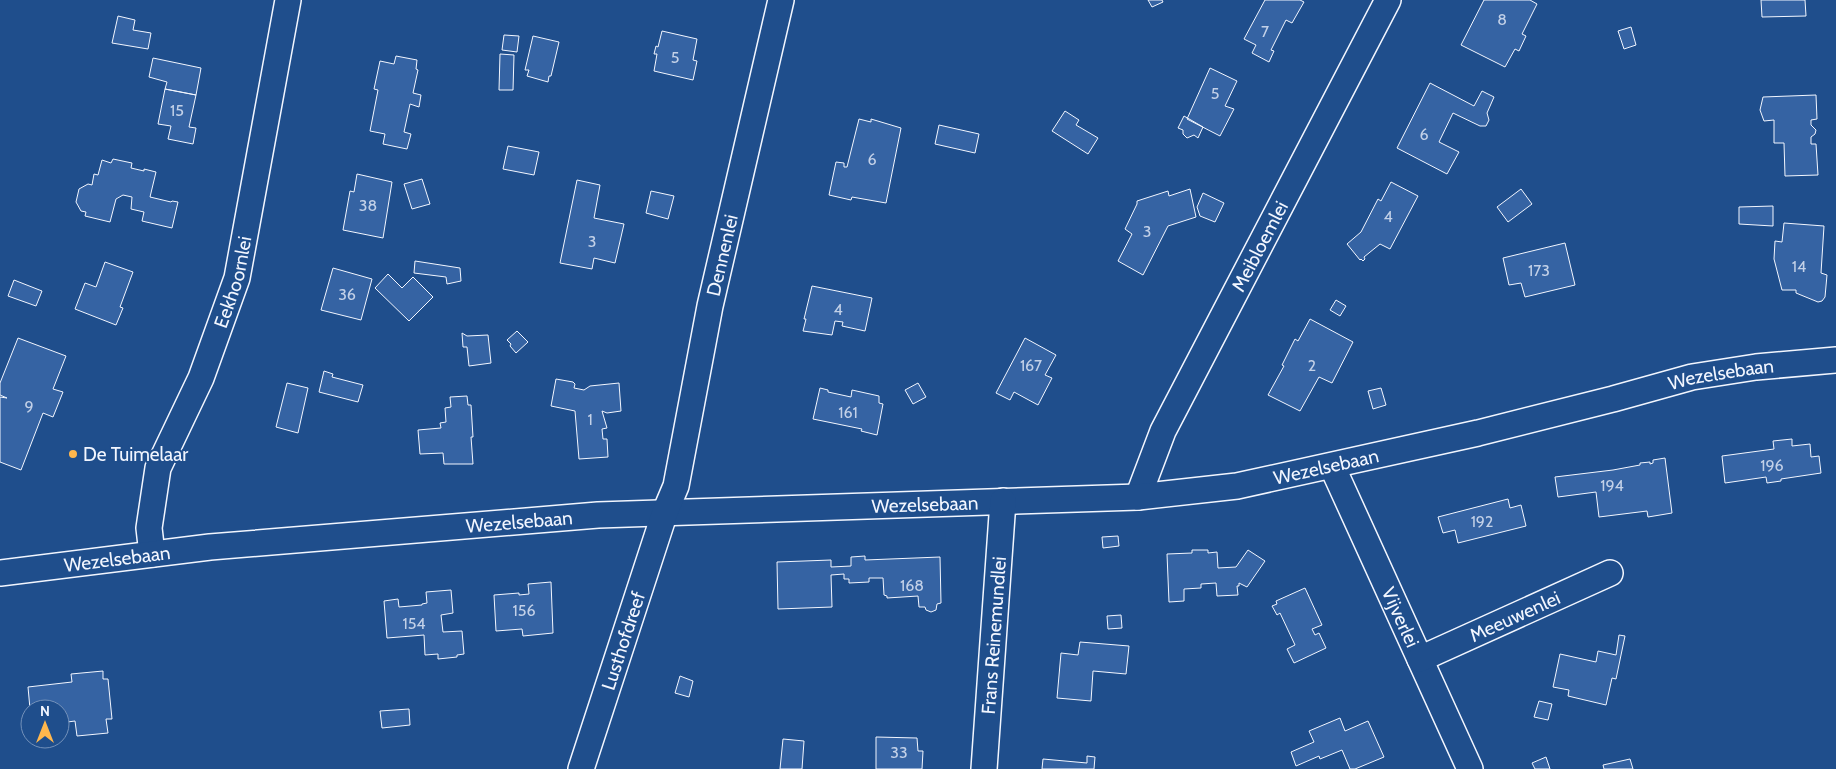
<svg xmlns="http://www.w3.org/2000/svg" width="1836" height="769" viewBox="0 0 1836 769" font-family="Cabin,sans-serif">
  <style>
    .building { fill: #3563a3; stroke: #f2f6ff }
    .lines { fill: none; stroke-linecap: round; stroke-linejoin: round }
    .minor-casing { stroke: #f2f6ff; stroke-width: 28 }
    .minor { stroke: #1f4e8c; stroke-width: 25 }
    .poi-dot { fill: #ffb74d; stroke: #1f4e8c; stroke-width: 2 }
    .labels { text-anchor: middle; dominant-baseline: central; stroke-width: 4; stroke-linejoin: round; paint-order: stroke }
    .number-label { font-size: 16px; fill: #c3d1e8 }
    .street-label { font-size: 19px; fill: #f2f6ff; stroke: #1f4e8c }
    .poi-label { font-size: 19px; fill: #f2f6ff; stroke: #1f4e8c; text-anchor: start }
  </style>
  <rect width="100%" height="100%" fill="#1f4e8c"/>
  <path class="building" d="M 1148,0 L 1162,0 L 1163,2 L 1152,7 Z
    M 1265,0 L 1300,0 L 1304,2 L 1292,23 L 1286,20 L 1271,50 L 1274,51 L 1269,62 L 1252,53 L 1256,45 L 1244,39 Z
    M 1484,0 L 1530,0 L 1537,4 L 1522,34 L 1526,36 L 1519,51 L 1515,49 L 1505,67 L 1461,45 Z
    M 1761,0 L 1805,0 L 1806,16 L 1762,17 Z
    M 118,16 L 135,20 L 133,30 L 151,33 L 148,49 L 112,43 Z
    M 1631,27 L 1636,45 L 1624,49 L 1618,31 Z
    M 662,31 L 697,39 L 693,60 L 697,61 L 693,80 L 654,71 L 657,54 L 654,54 L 656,46 L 658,47 Z
    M 504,35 L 519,36 L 517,52 L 502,50 Z
    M 533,36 L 559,42 L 551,76 L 549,76 L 548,82 L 527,76 L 529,70 L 525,70 Z
    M 500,54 L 514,55 L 513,90 L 499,90 Z
    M 396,56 L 417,60 L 416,69 L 418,70 L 413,93 L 421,95 L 419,107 L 410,104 L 404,132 L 411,134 L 407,149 L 383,144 L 385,134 L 370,131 L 378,90 L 374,89 L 380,61 L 394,64 Z
    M 153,58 L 201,68 L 196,95 L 165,89 L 167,82 L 149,77 Z
    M 1210,68 L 1237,81 L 1225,106 L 1234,109 L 1220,136 L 1187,119 Z
    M 1430,83 L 1474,106 L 1482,91 L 1494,97 L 1487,113 L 1489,120 L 1486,126 L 1480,126 L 1453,113 L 1439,142 L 1459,152 L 1447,174 L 1397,148 Z
    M 165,89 L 196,95 L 189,127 L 196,128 L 193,144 L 168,139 L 171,126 L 158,124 Z
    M 1816,95 L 1817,119 L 1811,120 L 1811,125 L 1816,130 L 1815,134 L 1811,137 L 1811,144 L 1816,144 L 1818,175 L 1785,176 L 1784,143 L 1774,143 L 1774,120 L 1764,121 L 1760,110 L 1763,97 Z
    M 1065,111 L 1079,120 L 1076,125 L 1098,138 L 1088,154 L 1052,131 Z
    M 1184,116 L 1203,127 L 1198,138 L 1194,135 L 1187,138 L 1183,134 L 1183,130 L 1178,128 Z
    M 859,119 L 871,122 L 871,119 L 901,128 L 886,203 L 852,197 L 851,200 L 829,195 L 836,162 L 844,163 L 844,167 L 847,167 Z
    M 939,125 L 979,134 L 975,153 L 935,144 Z
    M 508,146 L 539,152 L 534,175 L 503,169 Z
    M 113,159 L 132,163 L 131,168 L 144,171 L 144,169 L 156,172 L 150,197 L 171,202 L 172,201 L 178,202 L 172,228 L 142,221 L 144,212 L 131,209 L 132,197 L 123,195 L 116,199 L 110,222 L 85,216 L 86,212 L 81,211 L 76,202 L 79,189 L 88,184 L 92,185 L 94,174 L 98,175 L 102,160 L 111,163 Z
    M 357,174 L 392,182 L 383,238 L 343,230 L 350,191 L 354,192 Z
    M 422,179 L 430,204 L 412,209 L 404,184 Z
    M 577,180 L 600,185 L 594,218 L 624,224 L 615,263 L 594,258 L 592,269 L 560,263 Z
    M 1391,182 L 1418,196 L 1390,249 L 1380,244 L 1364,257 L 1365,259 L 1363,261 L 1361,259 L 1360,260 L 1347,244 L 1361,232 L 1378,199 L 1381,201 Z
    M 1190,189 L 1196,217 L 1168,226 L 1143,275 L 1118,261 L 1132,234 L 1125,229 L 1137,204 L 1137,201 L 1168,191 L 1169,196 Z
    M 1521,189 L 1532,204 L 1508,222 L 1497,207 Z
    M 651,191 L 674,196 L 668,219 L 646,213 Z
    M 1203,193 L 1224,203 L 1215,222 L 1200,216 L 1197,207 Z
    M 1773,206 L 1773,226 L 1739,224 L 1739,207 Z
    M 1784,223 L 1824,226 L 1821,273 L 1827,275 L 1825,297 L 1822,301 L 1818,302 L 1796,293 L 1796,290 L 1782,290 L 1774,259 L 1775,241 L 1782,242 Z
    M 1565,243 L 1575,285 L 1525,297 L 1521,283 L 1509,285 L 1503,258 Z
    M 415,261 L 460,268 L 461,281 L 447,284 L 446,277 L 414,273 Z
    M 105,262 L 133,272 L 120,307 L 123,308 L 116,325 L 75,309 L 85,283 L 96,287 Z
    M 333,268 L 372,279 L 361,320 L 321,310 Z
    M 388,274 L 402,288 L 413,277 L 433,297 L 409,321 L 375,288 Z
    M 14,280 L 42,291 L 36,306 L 8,296 Z
    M 812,286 L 872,298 L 865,331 L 842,326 L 843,322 L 835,321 L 832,335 L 803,331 L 806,319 L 804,319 Z
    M 1336,300 L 1346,306 L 1340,316 L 1330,310 Z
    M 1310,319 L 1353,342 L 1332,383 L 1319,377 L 1300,411 L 1268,395 L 1284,366 L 1282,365 L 1295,339 L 1298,341 Z
    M 517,331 L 528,342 L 516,353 L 510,346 L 511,344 L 507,340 Z
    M 462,333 L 467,336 L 488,335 L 491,363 L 469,366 L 467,347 L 463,347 Z
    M 18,338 L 66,356 L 53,389 L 63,392 L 53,417 L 43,413 L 21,470 L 0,462 L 0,397 L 7,398 L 0,395 L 0,383 Z
    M 1025,338 L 1056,355 L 1045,375 L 1052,378 L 1038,405 L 1014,392 L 1010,400 L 996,393 Z
    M 324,371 L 333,374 L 332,377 L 363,385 L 358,402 L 319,392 Z
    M 556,379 L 573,382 L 575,384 L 574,388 L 584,390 L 590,386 L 619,383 L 621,411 L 607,413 L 602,411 L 607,428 L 602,429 L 603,439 L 607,439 L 608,457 L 579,459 L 575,411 L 551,406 Z
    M 287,383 L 308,388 L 298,433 L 276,427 Z
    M 918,383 L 926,397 L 913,404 L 905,390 Z
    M 820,388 L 828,390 L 828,392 L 851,397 L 852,390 L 879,396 L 879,403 L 883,404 L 877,435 L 861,431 L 862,429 L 813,419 Z
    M 1381,388 L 1386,405 L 1373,409 L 1368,391 Z
    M 467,396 L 468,405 L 471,405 L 473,437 L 471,437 L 473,464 L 444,464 L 443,453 L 420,454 L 418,430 L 441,428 L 440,423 L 446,422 L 445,408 L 451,407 L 450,397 Z
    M 1792,439 L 1792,446 L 1810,444 L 1811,457 L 1819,456 L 1821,473 L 1781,479 L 1781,481 L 1767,483 L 1766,477 L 1725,483 L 1722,456 L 1774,449 L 1773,441 Z
    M 1665,458 L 1672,513 L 1648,517 L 1647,511 L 1599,517 L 1596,492 L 1558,497 L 1555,477 L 1613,470 L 1640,465 L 1640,463 L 1650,462 L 1650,464 L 1653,463 L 1653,460 Z
    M 1508,499 L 1510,508 L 1521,505 L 1526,526 L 1458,543 L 1455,530 L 1443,533 L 1438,517 Z
    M 1118,536 L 1119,546 L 1103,548 L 1102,537 Z
    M 1192,550 L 1208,550 L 1208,553 L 1217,552 L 1218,568 L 1236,567 L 1248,550 L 1265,561 L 1247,587 L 1239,583 L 1239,586 L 1237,586 L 1238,595 L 1217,596 L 1216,583 L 1201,584 L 1201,588 L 1184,589 L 1184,601 L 1169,602 L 1167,554 L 1192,553 Z
    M 865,556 L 865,560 L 940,557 L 941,603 L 937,604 L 936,610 L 931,612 L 926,610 L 925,607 L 919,607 L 918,596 L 887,598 L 887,596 L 884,595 L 883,578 L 869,578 L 869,582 L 849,583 L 849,579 L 844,579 L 844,574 L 831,575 L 832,607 L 778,609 L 777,562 L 831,560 L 831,567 L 851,566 L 851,557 Z
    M 551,582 L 553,633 L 523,636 L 522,629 L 496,631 L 494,595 L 519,593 L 519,595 L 529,594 L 528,584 Z
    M 1305,588 L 1322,625 L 1312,629 L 1315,635 L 1319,633 L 1326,648 L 1294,663 L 1287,649 L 1295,645 L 1280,613 L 1277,615 L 1272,606 L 1277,604 L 1276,601 Z
    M 451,590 L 453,613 L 441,615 L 443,632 L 462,631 L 464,654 L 457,655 L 457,657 L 438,659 L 438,654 L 425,655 L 424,635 L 387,638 L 384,601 L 398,599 L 399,607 L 422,605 L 422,604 L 427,603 L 426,592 Z
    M 1121,615 L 1122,628 L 1108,629 L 1107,616 Z
    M 1619,635 L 1625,636 L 1616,679 L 1612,678 L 1606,705 L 1568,696 L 1569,690 L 1553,687 L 1560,654 L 1596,662 L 1598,651 L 1616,655 Z
    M 1080,642 L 1129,646 L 1126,674 L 1093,671 L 1091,701 L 1057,698 L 1061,653 L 1078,655 Z
    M 103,671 L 103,679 L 108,679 L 112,719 L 106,719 L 108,733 L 77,736 L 75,721 L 60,723 L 60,709 L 30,709 L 28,687 L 72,682 L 71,674 Z
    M 680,676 L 693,681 L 689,697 L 675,693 Z
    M 1539,701 L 1552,704 L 1548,720 L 1534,717 Z
    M 409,709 L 410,725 L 382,728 L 380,711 Z
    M 1340,718 L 1345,731 L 1368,721 L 1384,757 L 1355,769 L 1350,769 L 1342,750 L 1320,759 L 1319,756 L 1296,766 L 1291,752 L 1314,742 L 1309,731 Z
    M 876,737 L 917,738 L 918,751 L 923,751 L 922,769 L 876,769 Z
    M 783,739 L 804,741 L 802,769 L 780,769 Z
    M 1087,756 L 1095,757 L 1094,769 L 1042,769 L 1043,759 L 1087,763 Z
    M 1546,757 L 1550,769 L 1535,769 L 1532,763 Z
    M 1630,759 L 1633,769 L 1604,769 L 1603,765 Z"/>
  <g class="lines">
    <defs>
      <g id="minor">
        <path id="s1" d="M 1332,466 L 1470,769"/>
        <path id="s2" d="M 1138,497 L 1163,431 L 1388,0"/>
        <path id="s3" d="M 152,554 L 149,528 L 158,468 L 201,378 L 237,278 L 288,0"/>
        <path id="s4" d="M 0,573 L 210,547 L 598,515 L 1138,497 L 1237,486 L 1478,433 L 1613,399 L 1692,377 L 1756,367 L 1836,360"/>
        <path id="s5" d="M 1420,659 L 1610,573"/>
        <path id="s6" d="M 581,769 L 665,512 L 676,486 L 710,306 L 781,0"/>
        <path id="s7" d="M 984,769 L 1003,501"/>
      </g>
    </defs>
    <use href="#minor" class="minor-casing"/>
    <use href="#minor" class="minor"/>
  </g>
  <circle class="poi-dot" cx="73" cy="454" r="5"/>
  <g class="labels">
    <g class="number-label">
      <text x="1502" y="19">8</text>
      <text x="1265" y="31">7</text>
      <text x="675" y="57">5</text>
      <text x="1215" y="93">5</text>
      <text x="177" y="110">15</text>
      <text x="1424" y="134">6</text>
      <text x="872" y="159">6</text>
      <text x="368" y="205">38</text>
      <text x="1388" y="216">4</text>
      <text x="1147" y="231">3</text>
      <text x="592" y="241">3</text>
      <text x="1799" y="266">14</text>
      <text x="1539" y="270">173</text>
      <text x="347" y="294">36</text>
      <text x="838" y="309">4</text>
      <text x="1031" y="365">167</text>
      <text x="1312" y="365">2</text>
      <text x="29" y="406">9</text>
      <text x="848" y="412">161</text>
      <text x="590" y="419">1</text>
      <text x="1772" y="465">196</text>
      <text x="1612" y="485">194</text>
      <text x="1482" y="521">192</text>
      <text x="912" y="585">168</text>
      <text x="524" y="610">156</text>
      <text x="414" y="623">154</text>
      <text x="899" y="752">33</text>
    </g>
    <g class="street-label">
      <text stroke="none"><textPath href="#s2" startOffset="279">Meibloemlei</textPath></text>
      <text stroke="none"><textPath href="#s6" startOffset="534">Dennenlei</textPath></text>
      <text stroke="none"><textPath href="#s3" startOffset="288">Eekhoornlei</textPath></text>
      <text stroke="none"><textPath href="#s4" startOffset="1738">Wezelsebaan</textPath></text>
      <text stroke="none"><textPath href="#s4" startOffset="1332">Wezelsebaan</textPath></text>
      <text stroke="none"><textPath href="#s4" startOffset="928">Wezelsebaan</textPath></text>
      <text stroke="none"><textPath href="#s4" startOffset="522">Wezelsebaan</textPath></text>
      <text stroke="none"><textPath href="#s4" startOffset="118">Wezelsebaan</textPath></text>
      <text stroke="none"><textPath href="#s5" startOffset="104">Meeuwenlei</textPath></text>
      <text stroke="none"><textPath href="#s1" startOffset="166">Vijverlei</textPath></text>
      <text stroke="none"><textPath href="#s7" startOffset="134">Frans Reinemundlei</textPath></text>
      <text stroke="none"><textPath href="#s6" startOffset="135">Lusthofdreef</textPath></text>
    </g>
    <g class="poi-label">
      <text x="83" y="454">De Tuimelaar</text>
    </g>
  </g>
  <g transform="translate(45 724)"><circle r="24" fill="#1f4e8c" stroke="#7391ba"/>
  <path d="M0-4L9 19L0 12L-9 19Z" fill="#ffb74d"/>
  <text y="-8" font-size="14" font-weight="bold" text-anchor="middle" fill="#f2f6ff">N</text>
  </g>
</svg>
